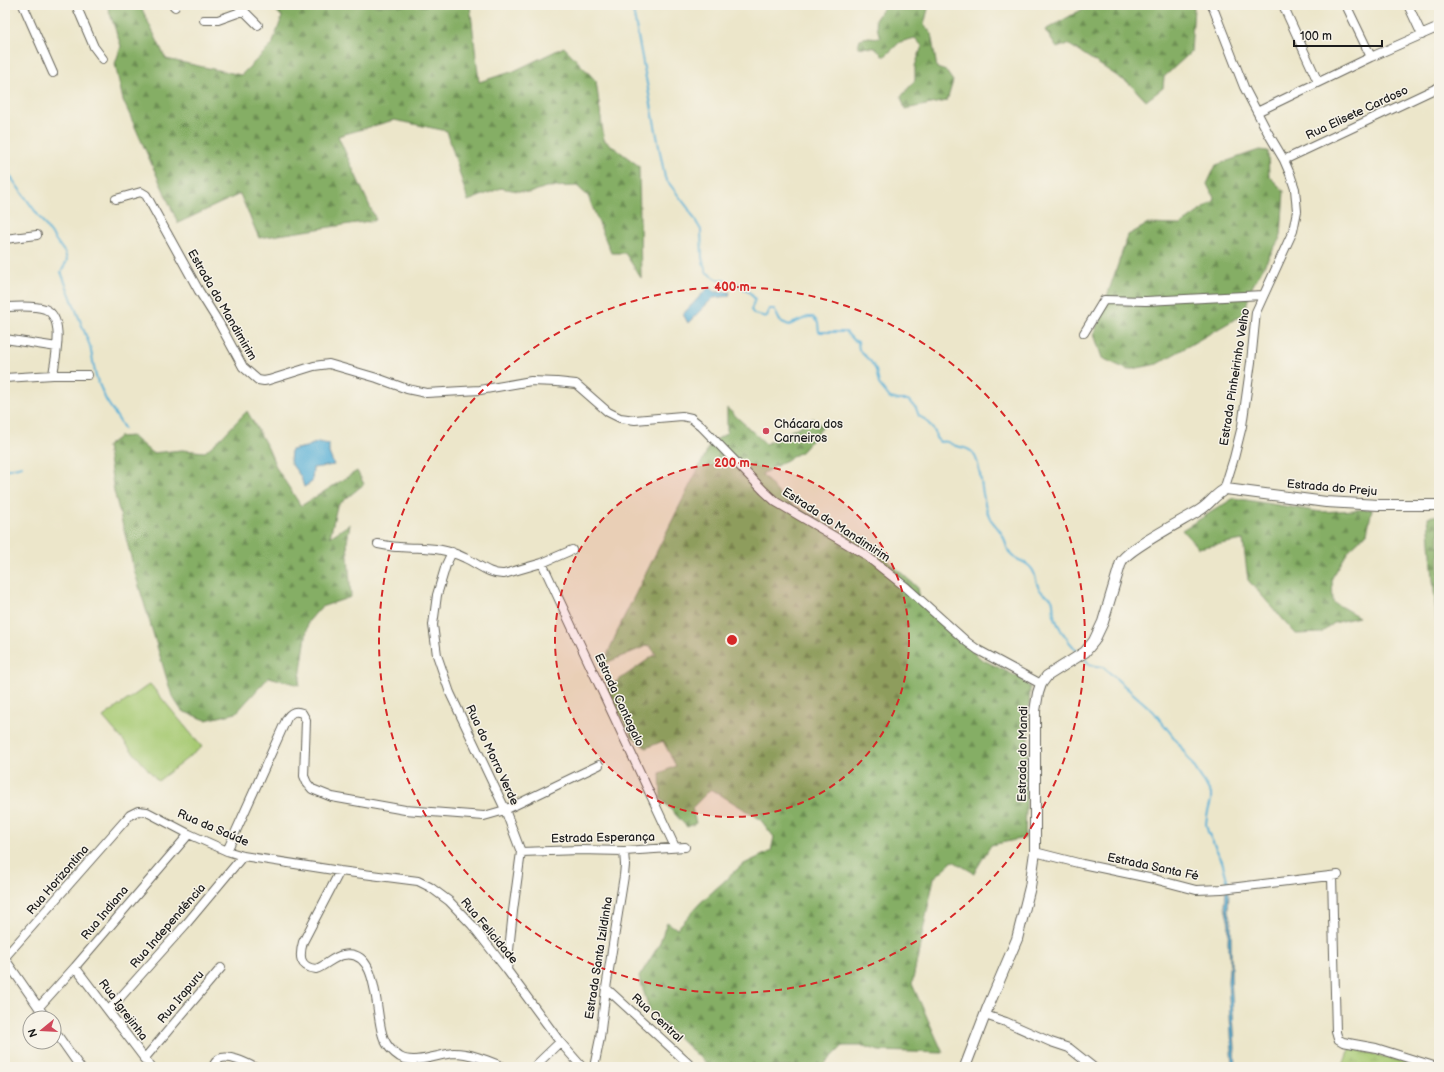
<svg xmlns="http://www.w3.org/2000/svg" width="1444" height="1072" viewBox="0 0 1444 1072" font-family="'Balsamiq Sans',sans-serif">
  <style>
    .forest { fill: url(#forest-firs); stroke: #506540 }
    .wetland { fill: url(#wetland-marsh); stroke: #627348 }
    .green { fill: #a7ca73; stroke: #627348 }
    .water { fill: #5ab1d7; stroke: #3b667a }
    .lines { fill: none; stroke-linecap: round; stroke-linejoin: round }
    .stream { stroke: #5ab1d7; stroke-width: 2 }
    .minor-casing { stroke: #656359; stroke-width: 10 }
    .major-casing { stroke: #656359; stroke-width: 12 }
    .minor { stroke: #fff; stroke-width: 8 }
    .major { stroke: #fff; stroke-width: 10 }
    .ring { fill: none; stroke: #d62828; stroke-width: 2; stroke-dasharray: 7 5 }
    .poi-dot { fill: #d1495b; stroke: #f7f3e8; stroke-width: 1.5 }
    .labels { text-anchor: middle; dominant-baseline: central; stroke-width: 3; stroke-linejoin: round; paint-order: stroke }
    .street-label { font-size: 12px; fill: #1c1c1c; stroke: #f7f3e8 }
    .poi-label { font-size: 12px; fill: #1c1c1c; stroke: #f7f3e8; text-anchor: start }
    .centre { fill: #d62828; stroke: #f7f3e8; stroke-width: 2 }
    .ring-label { font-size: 12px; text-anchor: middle; font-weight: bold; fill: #d62828; stroke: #f7f3e8; stroke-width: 3; stroke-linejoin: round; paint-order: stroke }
  </style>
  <defs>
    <pattern id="forest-firs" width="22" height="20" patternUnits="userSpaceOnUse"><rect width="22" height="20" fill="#85ae65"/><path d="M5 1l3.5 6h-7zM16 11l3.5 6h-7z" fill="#6c8d52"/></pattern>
    <pattern id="wetland-marsh" width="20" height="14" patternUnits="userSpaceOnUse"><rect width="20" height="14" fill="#a7ca73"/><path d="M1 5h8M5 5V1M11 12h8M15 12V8" fill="none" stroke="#8fad63"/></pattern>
  </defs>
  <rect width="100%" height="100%" fill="#f7f3e8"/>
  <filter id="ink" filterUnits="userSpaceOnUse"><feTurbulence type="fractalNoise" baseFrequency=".025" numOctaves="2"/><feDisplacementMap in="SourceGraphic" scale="8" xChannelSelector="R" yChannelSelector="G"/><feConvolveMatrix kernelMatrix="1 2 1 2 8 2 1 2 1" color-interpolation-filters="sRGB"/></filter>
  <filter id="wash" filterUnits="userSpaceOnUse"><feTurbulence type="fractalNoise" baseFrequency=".012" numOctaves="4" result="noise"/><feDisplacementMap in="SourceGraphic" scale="16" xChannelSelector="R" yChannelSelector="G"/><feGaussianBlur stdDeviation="0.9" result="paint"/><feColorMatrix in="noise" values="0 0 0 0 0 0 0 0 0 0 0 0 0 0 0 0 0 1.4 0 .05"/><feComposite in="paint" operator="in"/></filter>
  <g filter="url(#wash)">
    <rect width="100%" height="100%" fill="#ece6ca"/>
    <path class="forest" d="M 107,5 L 140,5 L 166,59 L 241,75 L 272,45 L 282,17 L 270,5 L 470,5 L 479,82 L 514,71 L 564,47 L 596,81 L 604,140 L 639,166 L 641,278 L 625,253 L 611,253 L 588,196 L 577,186 L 546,187 L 529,193 L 501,188 L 468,201 L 447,131 L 394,120 L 338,136 L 376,220 L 259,238 L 240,194 L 178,223 L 123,100 L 115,64 L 121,46 Z
      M 889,5 L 929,5 L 924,25 L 931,33 L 937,68 L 946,71 L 953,81 L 947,101 L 905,109 L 901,97 L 915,80 L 915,66 L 922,46 L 915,38 L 900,42 L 884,57 L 876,48 L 858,47 L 860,39 L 869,37 L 880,38 L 875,20 L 885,6 Z
      M 1090,5 L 1193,5 L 1194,8 L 1191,52 L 1164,77 L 1163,88 L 1146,101 L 1131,85 L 1068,44 L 1057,48 L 1045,30 Z
      M 1259,150 L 1268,151 L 1269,176 L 1284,191 L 1281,236 L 1251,289 L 1244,314 L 1157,364 L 1128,370 L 1102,358 L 1094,334 L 1128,235 L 1148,224 L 1180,225 L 1215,200 L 1207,184 L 1216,165 Z
      M 727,408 L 766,444 L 806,423 L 813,418 L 823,427 L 801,452 L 762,474 L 785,501 L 875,549 L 918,588 L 921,604 L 981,659 L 1020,678 L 1030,687 L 1025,838 L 991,845 L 974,873 L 953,861 L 934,878 L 912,984 L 943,1053 L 879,1051 L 864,1046 L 843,1046 L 826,1063 L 824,1067 L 710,1067 L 650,1011 L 639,977 L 659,945 L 667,922 L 677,929 L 700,903 L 742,865 L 771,851 L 774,837 L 760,819 L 711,789 L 692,808 L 696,823 L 687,827 L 661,799 L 660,773 L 676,766 L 663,741 L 646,748 L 632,736 L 606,689 L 656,654 L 649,645 L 603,664 L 623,619 L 711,443 L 727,433 Z
      M 247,411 L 268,448 L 277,469 L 301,506 L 357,471 L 364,484 L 337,506 L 330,537 L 350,524 L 347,542 L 351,597 L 321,607 L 308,622 L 299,685 L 269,677 L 236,713 L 206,720 L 182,711 L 172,696 L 135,573 L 114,491 L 107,446 L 119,437 L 132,436 L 152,453 L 182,450 L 205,452 L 222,437 Z
      M 1234,498 L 1321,512 L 1372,509 L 1367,533 L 1349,550 L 1332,578 L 1333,602 L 1359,617 L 1334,623 L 1321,633 L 1296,634 L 1248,580 L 1243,540 L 1198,548 L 1182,530 Z
      M 1439,515 L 1439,654 L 1428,517 Z"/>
    <path class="wetland" d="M 1351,1048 L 1422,1067 L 1342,1067 L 1345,1059 Z"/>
    <path class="green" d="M 150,684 L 202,747 L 158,781 L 103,717 Z"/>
    <path class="water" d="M 709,287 L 715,292 L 730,292 L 729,296 L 713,298 L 688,323 L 683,314 Z
      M 318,442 L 329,444 L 329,453 L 334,465 L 313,468 L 312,482 L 304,487 L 301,477 L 290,462 L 291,450 L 306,447 Z
      M 1226,889 L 1229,890 L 1228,912 L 1231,923 L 1231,978 L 1236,1067 L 1233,1067 L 1228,981 L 1230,957 L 1228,942 L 1229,924 L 1225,907 Z"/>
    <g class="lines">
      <path class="stream" d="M 632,5 L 665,178 L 688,208 L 701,230 L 702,258 L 706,272 L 717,279 L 732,282 L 739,285 L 750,293 L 755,299 L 751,310 L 754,314 L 767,317 L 769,309 L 774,309 L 780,321 L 789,325 L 808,317 L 813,317 L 818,323 L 819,332 L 846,332 L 853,340 L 858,342 L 859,350 L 871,362 L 876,370 L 879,384 L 890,398 L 898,400 L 908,400 L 916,408 L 919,416 L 926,420 L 935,432 L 936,438 L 940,442 C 949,440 949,444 956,446 C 963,448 968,447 973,453 C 983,466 980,501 990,518 C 994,525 1001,530 1004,538 C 1006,544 1007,550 1011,555 C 1017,561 1026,561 1031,568 C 1037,574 1035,584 1040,590 C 1043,594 1049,595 1052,599 C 1054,604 1053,610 1054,615 C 1058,628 1068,641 1077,651
        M 5,169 L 65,253 L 67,261 L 61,272 L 90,346 L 96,377 L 106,400 L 124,428
        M 5,470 L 22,466
        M 1086,660 L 1090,665 L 1103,667 L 1154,712 L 1179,744 L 1206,785 L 1211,794 L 1211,800 L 1207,816 L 1206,824 L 1208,832 L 1222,861 L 1228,883"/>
    </g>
  </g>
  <g filter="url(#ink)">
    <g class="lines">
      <defs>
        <path id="minor" d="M 23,5 L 53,73
          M 76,5 L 94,47 L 103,59
          M 173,5 L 175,7
          M 238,5 L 258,25
          M 1212,5 L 1244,87 L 1268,133 L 1284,160 L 1290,174 L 1295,189 L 1297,211 L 1293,231 L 1256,312 L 1251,362 L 1242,426 L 1234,458 L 1224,490
          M 1283,5 L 1318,82
          M 1346,5 L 1371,57
          M 1408,5 L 1422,35
          M 204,20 L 218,20 L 243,11
          M 1257,112 L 1371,57 L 1439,27
          M 1284,160 L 1439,87
          M 116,199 L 141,192 L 146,195 L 199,291 L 219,323 L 243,367 L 258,380 L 264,381 L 269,380 L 314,366 L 329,364 L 377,378 L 407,389 L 426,393 L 480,390 L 531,381 L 557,382 L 576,384 L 608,412 L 620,418 L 635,420 L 682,416 L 691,418 L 701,426 L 764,491 L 776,502 L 864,554 L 907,588 L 967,642 L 978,650 L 1041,684
          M 5,239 L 37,235
          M 5,307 C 17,307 33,305 45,309 C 66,318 55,358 53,375
          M 1084,333 L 1104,300 L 1146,301 L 1263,295
          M 5,339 L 57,347
          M 5,378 L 53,375 L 88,375
          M 378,544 C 385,545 392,547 399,547 C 425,549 441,546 465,558 C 478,564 490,575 504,574 L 542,563 L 572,550
          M 452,552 L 446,565 L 437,595 L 433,625 L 437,655 L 450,693 L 504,807 L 521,852 L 513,911 L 507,970
          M 542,563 L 675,847
          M 227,851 L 287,718 C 291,712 295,710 302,713 L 306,720 L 304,776 L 307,783 L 312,789 L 332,797 L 405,810 L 484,816 L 505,810 L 599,765
          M 521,852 L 579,850 L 624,851 L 685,847
          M 1035,852 L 1082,864 L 1154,879 L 1196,890 L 1222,889 L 1338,875
          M 340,871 L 303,942 C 299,956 299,967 316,969 C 325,966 333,957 343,955 C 381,947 374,1018 384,1039 C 387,1046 394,1053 400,1057 C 414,1065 439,1054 454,1053 C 471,1053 489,1061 504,1067
          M 1332,876 L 1336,1032 L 1338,1039 L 1343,1042 L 1376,1048 L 1437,1067
          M 5,957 L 130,815 L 138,811 L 147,812 L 189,834 L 227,851 L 243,856 L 340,871 L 418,881 L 430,887 L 449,901 L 472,925 L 507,970 L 560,1042 L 582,1067
          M 5,959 L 46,1018
          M 75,967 L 151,1067
          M 606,988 L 692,1067
          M 39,1007 L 75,967 L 189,834
          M 109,1010 L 187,923 L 243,856
          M 985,1015 L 1006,1022 L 1051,1042 L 1069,1048 L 1093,1067
          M 54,1030 L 80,1067
          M 144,1059 L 221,968
          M 213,1067 C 214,1064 216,1061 219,1059 C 228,1054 246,1063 254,1067
          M 534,1067 L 560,1042
          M 594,1067 L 600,1038 L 606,988 L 624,876 L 625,865 L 624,851"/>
        <path id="major" d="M 965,1067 L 988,1007 L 1017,939 L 1030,887 L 1035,852 L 1035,711 L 1038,693 L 1041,684 L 1047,676 L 1085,652 L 1094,641 L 1103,622 L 1121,562 C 1127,549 1184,520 1200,510 C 1210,504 1216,493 1226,489 L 1326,502 L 1379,505 L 1439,505"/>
      </defs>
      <use href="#minor" class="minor-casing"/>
      <use href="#major" class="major-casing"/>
      <use href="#minor" class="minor"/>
      <use href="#major" class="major"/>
    </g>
  </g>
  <circle cx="732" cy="640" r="177" fill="#d62828" fill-opacity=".12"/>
  <g class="ring">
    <circle cx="732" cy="640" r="177"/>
    <circle cx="732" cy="640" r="353"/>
  </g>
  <circle class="poi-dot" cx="766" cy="431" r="4"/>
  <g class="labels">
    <g class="street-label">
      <text transform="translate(1357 113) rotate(-25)">Rua Elisete Cardoso</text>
      <text transform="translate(222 305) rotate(60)">Estrada do Mandimirim</text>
      <text transform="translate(1235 377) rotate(-81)">Estrada Pinheirinho Velho</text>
      <text transform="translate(1332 488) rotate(5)">Estrada do Preju</text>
      <text transform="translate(836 525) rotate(33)">Estrada do Mandimirim</text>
      <text transform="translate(619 700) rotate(65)">Estrada Cantagalo</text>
      <text transform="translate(1023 754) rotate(-89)">Estrada do Mandi</text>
      <text transform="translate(492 755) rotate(65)">Rua do Morro Verde</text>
      <text transform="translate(213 828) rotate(23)">Rua da Saúde</text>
      <text transform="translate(603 838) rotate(-1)">Estrada Esperança</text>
      <text transform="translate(1153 867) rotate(12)">Estrada Santa Fé</text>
      <text transform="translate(58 880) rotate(-49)">Rua Horizontina</text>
      <text transform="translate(105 913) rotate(-50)">Rua Indiana</text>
      <text transform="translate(168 926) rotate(-49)">Rua Independência</text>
      <text transform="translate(489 931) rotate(50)">Rua Felicidade</text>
      <text transform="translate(599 958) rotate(-81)">Estrada Santa Izildinha</text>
      <text transform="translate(181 997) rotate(-50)">Rua Irapuru</text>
      <text transform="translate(123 1010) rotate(53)">Rua Igrejinha</text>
      <text transform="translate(657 1018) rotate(43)">Rua Central</text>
    </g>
    <g class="poi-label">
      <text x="774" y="424">Chácara dos<tspan x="774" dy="14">Carneiros</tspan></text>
    </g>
  </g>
  <circle cx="732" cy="640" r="6" class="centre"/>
  <g class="ring-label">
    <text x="732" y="291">400 m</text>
    <text x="732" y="467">200 m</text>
  </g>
  <rect width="1444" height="1072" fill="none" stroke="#f7f3e8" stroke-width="20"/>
  <g transform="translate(42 1030) rotate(252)"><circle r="19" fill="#f7f3e8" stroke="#9f9d96"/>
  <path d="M0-3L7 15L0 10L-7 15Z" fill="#d1495b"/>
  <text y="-6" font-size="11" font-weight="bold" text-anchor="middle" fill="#1c1c1c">N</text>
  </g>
  <path d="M1294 40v6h88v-6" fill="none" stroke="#1c1c1c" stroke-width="2"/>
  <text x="1300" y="40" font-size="12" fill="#1c1c1c" stroke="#f7f3e8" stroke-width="3" paint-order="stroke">100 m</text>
</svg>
